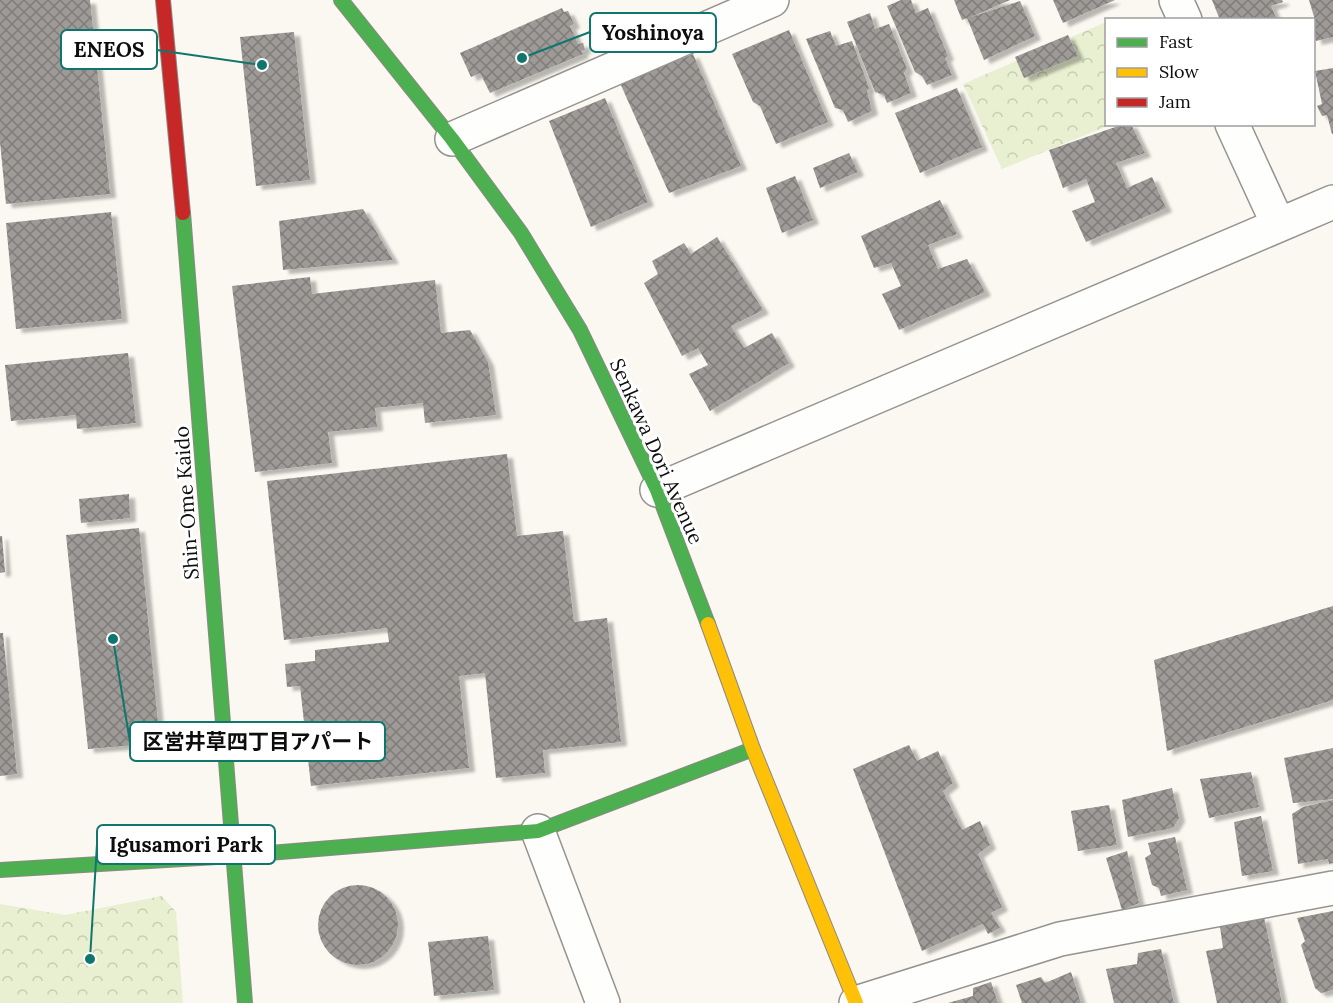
<svg xmlns="http://www.w3.org/2000/svg" width="1333" height="1003" viewBox="0 0 1333 1003" font-family="Lora,'Noto Sans JP',serif">
  <style>
    .park { fill: url(#park-crowns) }
    .building { fill: url(#building-cross-hatch); filter: url(#shadow) }
    .lines { fill: none; stroke-linecap: round; stroke-linejoin: round }
    .street-casing { stroke: #949390; stroke-width: 36 }
    .fast-casing { stroke: #8b8986; stroke-width: 16 }
    .slow-casing { stroke: #8b8986; stroke-width: 16 }
    .jam-casing { stroke: #8b8986; stroke-width: 16 }
    .street { stroke: #fefefd; stroke-width: 33 }
    .fast { stroke: #4caf50; stroke-width: 14 }
    .slow { stroke: #ffc107; stroke-width: 14 }
    .jam { stroke: #c62828; stroke-width: 14 }
    .labels { text-anchor: middle; dominant-baseline: central; stroke-width: 6; stroke-linejoin: round; paint-order: stroke }
    .street-label { font-size: 20px; fill: #0d0d0d; stroke: #fff }
    .leader { fill: none; stroke: #0f766e; stroke-width: 2 }
    .callout-dot { fill: #0f766e; stroke: #fff; stroke-width: 2 }
    .callout { fill: #fff; stroke: #0f766e; stroke-width: 2 }
    .callout-label { font-size: 21px; text-anchor: middle; font-weight: bold; fill: #0d0d0d }
  </style>
  <defs>
    <pattern id="park-crowns" width="20" height="18" patternUnits="userSpaceOnUse" patternTransform="scale(1.5)"><rect width="20" height="18" fill="#e8f0d1"/><path d="M2 6a3 3 0 1 1 6 0M12 15a3 3 0 1 1 6 0" fill="none" stroke="#c6cdb2"/></pattern>
    <pattern id="building-cross-hatch" width="8" height="8" patternUnits="userSpaceOnUse" patternTransform="scale(1.5)"><rect width="8" height="8" fill="#9e9a97"/><path d="M0 0l8 8M0 8l8-8" fill="none" stroke="#7f7c7a"/></pattern>
    <filter id="shadow"><feDropShadow dx="6" dy="4" stdDeviation="1.5" flood-color="#0004"/></filter>
  </defs>
  <rect width="100%" height="100%" fill="#fbf8f1"/>
  <path class="park" d="M 1106,22 L 1106,124 L 1110,125 L 1002,169 L 963,84 Z
    M 162,896 L 176,912 L 183,1003 L 0,1003 L 0,904 L 65,915 Z"/>
  <path class="building" d="M 0,0 L 90,0 L 110,194 L 6,204 L 0,142 Z
    M 901,0 L 911,0 L 916,13 L 928,8 L 948,56 L 945,58 L 952,75 L 927,85 L 922,76 L 915,72 L 887,6 Z
    M 954,0 L 1010,0 L 971,17 L 1020,1 L 1035,36 L 984,60 L 967,18 L 962,20 Z
    M 1053,0 L 1115,0 L 1063,23 Z
    M 1212,0 L 1282,0 L 1283,2 L 1271,6 L 1277,20 L 1220,20 Z
    M 1309,0 L 1333,0 L 1333,37 L 1316,41 L 1314,34 L 1314,20 L 1315,20 Z
    M 562,8 L 564,12 L 568,11 L 574,24 L 570,26 L 578,44 L 583,43 L 585,50 L 581,51 L 583,54 L 490,93 L 480,73 L 471,77 L 460,53 Z
    M 870,13 L 875,29 L 889,24 L 907,69 L 904,73 L 911,93 L 887,103 L 884,95 L 875,92 L 847,22 Z
    M 789,30 L 828,122 L 776,144 L 760,106 L 753,102 L 732,54 Z
    M 830,31 L 836,46 L 852,41 L 869,88 L 867,91 L 872,111 L 848,122 L 843,110 L 835,108 L 806,39 Z
    M 294,32 L 310,180 L 256,186 L 240,37 Z
    M 1068,35 L 1078,56 L 1024,78 L 1015,57 Z
    M 693,54 L 741,166 L 669,193 L 620,83 Z
    M 1333,68 L 1333,134 L 1332,134 L 1327,115 L 1322,116 L 1317,106 L 1322,104 L 1315,71 Z
    M 957,88 L 982,147 L 920,173 L 895,113 Z
    M 605,98 L 648,202 L 591,227 L 549,121 Z
    M 1124,124 L 1131,124 L 1145,153 L 1116,163 L 1127,188 L 1152,177 L 1166,208 L 1086,242 L 1072,211 L 1095,202 L 1086,179 L 1063,188 L 1049,150 Z
    M 849,153 L 858,172 L 820,188 L 813,168 Z
    M 795,176 L 813,220 L 782,233 L 766,188 Z
    M 940,200 L 957,234 L 928,245 L 938,269 L 967,259 L 985,292 L 899,330 L 882,294 L 901,286 L 891,263 L 874,268 L 861,236 Z
    M 363,209 L 393,260 L 283,270 L 279,221 Z
    M 111,212 L 122,319 L 16,329 L 6,223 Z
    M 717,237 L 763,310 L 731,326 L 744,348 L 772,333 L 789,363 L 710,411 L 689,374 L 708,365 L 698,348 L 682,356 L 644,283 L 658,274 L 652,261 L 684,243 L 691,254 Z
    M 310,277 L 312,294 L 435,280 L 441,333 L 470,330 L 488,362 L 496,415 L 425,423 L 423,403 L 375,408 L 377,427 L 328,432 L 332,463 L 255,472 L 232,286 Z
    M 128,353 L 136,423 L 77,429 L 76,415 L 11,421 L 5,365 Z
    M 507,454 L 517,536 L 563,531 L 574,622 L 607,618 L 621,742 L 543,750 L 545,773 L 496,778 L 485,673 L 459,676 L 469,768 L 311,786 L 300,686 L 287,687 L 285,664 L 315,661 L 315,650 L 389,642 L 387,628 L 284,640 L 267,481 Z
    M 129,494 L 130,518 L 81,523 L 79,499 Z
    M 139,528 L 160,743 L 88,749 L 66,535 Z
    M 0,536 L 2,536 L 5,572 L 0,573 Z
    M 1333,606 L 1333,700 L 1167,751 L 1154,660 Z
    M 0,633 L 3,633 L 17,774 L 0,776 Z
    M 909,745 L 917,761 L 938,751 L 953,783 L 943,791 L 962,830 L 980,821 L 990,845 L 978,854 L 1002,907 L 991,913 L 1000,928 L 988,934 L 983,924 L 922,951 L 853,769 Z
    M 1333,748 L 1333,799 L 1293,803 L 1284,758 Z
    M 1251,772 L 1259,807 L 1209,818 L 1200,779 Z
    M 1172,788 L 1179,818 L 1173,828 L 1128,837 L 1122,800 Z
    M 1333,800 L 1333,863 L 1329,864 L 1328,859 L 1298,864 L 1292,814 L 1303,807 Z
    M 1109,805 L 1117,845 L 1078,851 L 1071,811 Z
    M 1261,816 L 1273,871 L 1242,876 L 1234,822 Z
    M 1175,837 L 1187,890 L 1161,896 L 1159,888 L 1152,885 L 1145,858 L 1151,854 L 1148,843 Z
    M 1127,851 L 1139,903 L 1122,910 L 1106,858 Z
    M318 925a40 40 0 1 1 80 0a40 40 0 1 1-80 0Z
    M 1333,911 L 1333,990 L 1321,993 L 1315,988 L 1301,945 L 1305,941 L 1297,918 Z
    M 1264,917 L 1282,1003 L 1217,1003 L 1206,951 L 1223,948 L 1220,927 Z
    M 488,936 L 494,990 L 434,996 L 428,942 Z
    M 1161,949 L 1174,1003 L 1114,1003 L 1106,969 L 1137,964 L 1138,953 Z
    M 1071,972 L 1081,1003 L 1022,1003 L 1016,985 L 1041,977 L 1045,983 Z
    M 991,982 L 998,1003 L 948,1003 L 973,996 L 973,988 Z"/>
  <g class="lines">
    <defs>
      <path id="street" d="M 1176,0 L 1185,20
        M 1232,124 L 1278,224
        M 452,139 L 772,0
        M 657,490 L 1333,202
        M 538,831 L 603,1003
        M 856,1003 L 1060,939 L 1333,888"/>
      <path id="fast" d="M 341,0 L 452,139 L 521,233 L 580,330 L 657,490 L 708,624
        M 183,213 L 245,1003
        M 0,870 L 233,856 L 538,831 L 753,749"/>
      <path id="slow" d="M 708,624 L 753,749 L 856,1003"/>
      <path id="jam" d="M 163,0 L 183,213"/>
    </defs>
    <use href="#street" class="street-casing"/>
    <use href="#fast" class="fast-casing"/>
    <use href="#slow" class="slow-casing"/>
    <use href="#jam" class="jam-casing"/>
    <use href="#street" class="street"/>
    <use href="#fast" class="fast"/>
    <use href="#slow" class="slow"/>
    <use href="#jam" class="jam"/>
  </g>
  <g class="labels">
    <g class="street-label">
      <text transform="translate(657 451) rotate(66)">Senkawa Dori Avenue</text>
      <text transform="translate(186 503) rotate(-94)">Shin-Ome Kaido</text>
    </g>
  </g>
  <path class="leader" d="M522 58L590 32M262 65L157 50M113 639L130 742M90 959L97 844"/>
  <g class="callout-dot">
    <circle cx="522" cy="58" r="6"/>
    <circle cx="262" cy="65" r="6"/>
    <circle cx="113" cy="639" r="6"/>
    <circle cx="90" cy="959" r="6"/>
  </g>
  <g class="callout">
    <rect x="590" y="13" width="126" height="39" rx="6"/>
    <rect x="61" y="30" width="96" height="39" rx="6"/>
    <rect x="130" y="722" width="255" height="39" rx="6"/>
    <rect x="97" y="825" width="178" height="39" rx="6"/>
  </g>
  <g class="callout-label">
    <text x="653" y="40">Yoshinoya</text>
    <text x="109" y="57">ENEOS</text>
    <text x="258" y="749">区営井草四丁目アパート</text>
    <text x="186" y="852">Igusamori Park</text>
  </g>
  <rect x="1105" y="18" width="210" height="108" fill="#ffffff" stroke="#9e9e9e" stroke-width="1.5"/>
  <rect x="1117" y="38" width="30" height="9" fill="#4caf50" stroke="#9e9e9e" stroke-width="1.5"/>
  <text x="1159" y="48" font-size="18" fill="#0d0d0d">Fast</text>
  <rect x="1117" y="68" width="30" height="9" fill="#ffc107" stroke="#9e9e9e" stroke-width="1.5"/>
  <text x="1159" y="78" font-size="18" fill="#0d0d0d">Slow</text>
  <rect x="1117" y="98" width="30" height="9" fill="#c62828" stroke="#9e9e9e" stroke-width="1.5"/>
  <text x="1159" y="108" font-size="18" fill="#0d0d0d">Jam</text>
</svg>
